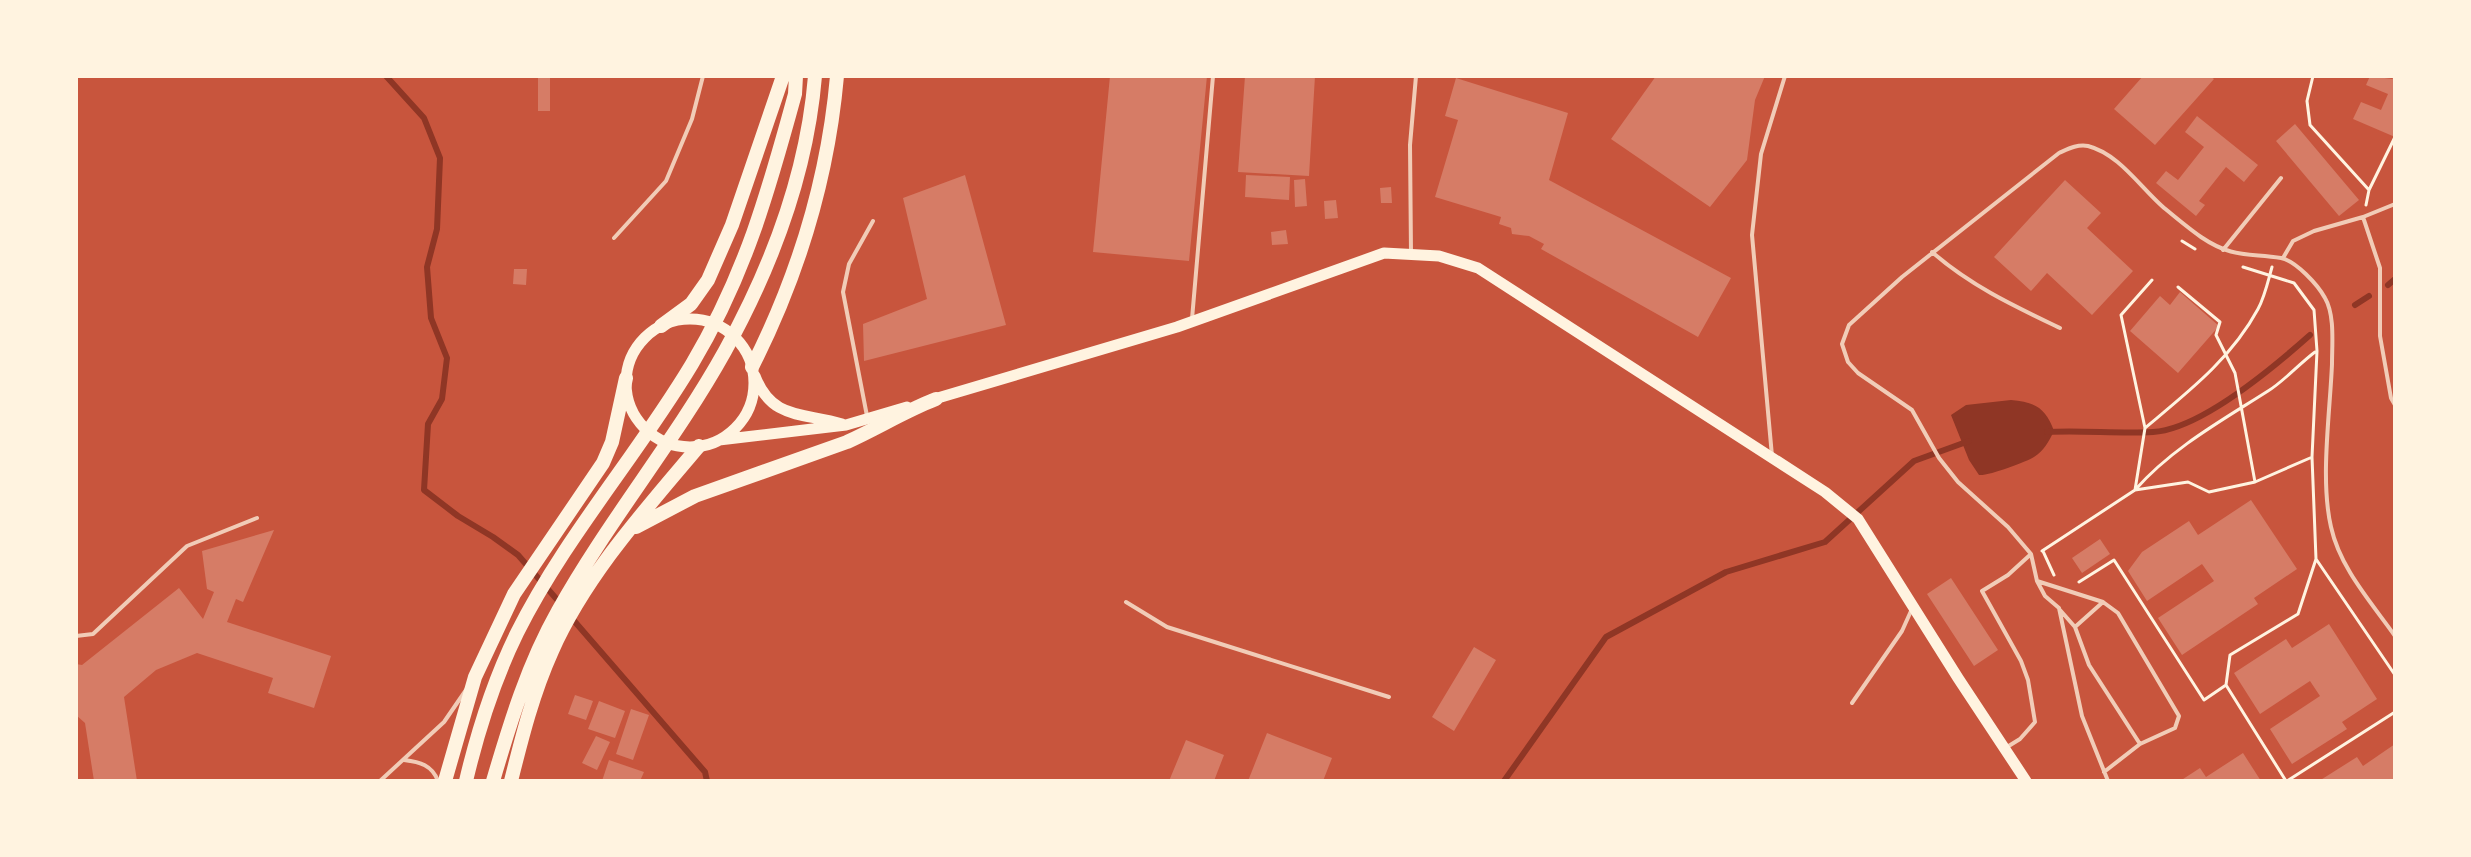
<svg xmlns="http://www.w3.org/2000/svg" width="2471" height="857" viewBox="0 0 2471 857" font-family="'Varela Round',sans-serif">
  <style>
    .water { fill: #8f3625 }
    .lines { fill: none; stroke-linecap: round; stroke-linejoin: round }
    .stream { stroke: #8f3625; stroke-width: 6 }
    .building { fill: #d67c66 }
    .path { stroke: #fff3e0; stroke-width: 3 }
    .service { stroke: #f1ccb7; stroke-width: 4 }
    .secondary { stroke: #fff3e0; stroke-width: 11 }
    .trunk { stroke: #fff3e0; stroke-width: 14 }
  </style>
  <rect width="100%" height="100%" fill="#c8553d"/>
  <path class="water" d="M 2011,400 C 2035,402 2046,408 2054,431 C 2049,441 2044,451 2034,457 C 2026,462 1989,476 1979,475 L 1969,460 L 1951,415 L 1966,405 Z"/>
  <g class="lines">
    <path class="stream" d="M 386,76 L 424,118 L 440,158 L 437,229 L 427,267 L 431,318 L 447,358 L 442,399 L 428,424 L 424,490 L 458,516 L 493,537 L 518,555 L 560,603
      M 2388,285 L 2395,279
      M 2355,305 L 2369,296
      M 2047,432 C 2083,430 2118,434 2153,432 C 2201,429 2274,367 2310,335
      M 569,615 L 705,772 L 707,781
      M 1504,781 L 1606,637 L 1726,572 L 1825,542 L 1914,461 L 1969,441"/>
  </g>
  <path class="building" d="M 538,76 L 550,76 L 550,111 L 538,111 Z
    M 1110,76 L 1207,76 L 1189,261 L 1093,252 Z
    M 1245,76 L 1315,76 L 1309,176 L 1238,172 Z
    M 1656,76 L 1765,76 L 1755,100 L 1747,160 L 1710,207 L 1611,139 Z
    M 2143,76 L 2210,76 L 2214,79 L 2155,145 L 2114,109 Z
    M 2370,76 L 2392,79 L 2395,76 L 2395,137 L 2353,119 L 2361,102 L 2381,110 L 2388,94 L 2366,85 Z
    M 1456,78 L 1568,113 L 1549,180 L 1731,278 L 1698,337 L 1541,249 L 1544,244 L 1529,236 L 1512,234 L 1511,228 L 1499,224 L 1501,217 L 1435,197 L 1458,120 L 1445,116 Z
    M 2197,116 L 2258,165 L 2244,182 L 2226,167 L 2199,201 L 2205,205 L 2196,216 L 2156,183 L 2166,171 L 2178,180 L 2204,147 L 2185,132 Z
    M 2295,124 L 2359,200 L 2339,216 L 2276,141 Z
    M 965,175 L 1006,325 L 864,361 L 863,324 L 927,299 L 903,198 Z
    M 1246,175 L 1290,177 L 1289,200 L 1245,197 Z
    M 1305,179 L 1307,206 L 1295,207 L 1294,180 Z
    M 2065,180 L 2101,213 L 2087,228 L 2133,271 L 2092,315 L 2047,273 L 2031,291 L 1994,257 Z
    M 1391,187 L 1392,203 L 1381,203 L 1380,188 Z
    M 1336,200 L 1338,218 L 1325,219 L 1324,201 Z
    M 1286,230 L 1288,244 L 1272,245 L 1271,232 Z
    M 514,269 L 527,269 L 526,285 L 513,284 Z
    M 2180,292 L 2219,326 L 2178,373 L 2130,331 L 2160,296 L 2170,305 Z
    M 2251,500 L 2297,569 L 2254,598 L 2258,604 L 2182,655 L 2158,618 L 2214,581 L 2202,564 L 2147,601 L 2128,571 L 2142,552 L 2189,521 L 2198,535 Z
    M 274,530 L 243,602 L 236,599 L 227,622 L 331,656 L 314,708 L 268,693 L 273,678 L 197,653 L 156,670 L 124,697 L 137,781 L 94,781 L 85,723 L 76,715 L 76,664 L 82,665 L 179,588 L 203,619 L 214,592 L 207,589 L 202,551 Z
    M 2100,539 L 2110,554 L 2082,573 L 2072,558 Z
    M 1951,578 L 1998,650 L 1974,666 L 1927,594 Z
    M 2329,624 L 2377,699 L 2342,722 L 2347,729 L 2292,764 L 2270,729 L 2320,696 L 2310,681 L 2260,714 L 2234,673 L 2286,639 L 2292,648 Z
    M 1474,647 L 1496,660 L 1454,731 L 1432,717 Z
    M 575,695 L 593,701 L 586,720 L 568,714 Z
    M 599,701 L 625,711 L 615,738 L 588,729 Z
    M 631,709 L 649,715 L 633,760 L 616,754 Z
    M 1267,733 L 1332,758 L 1323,781 L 1248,781 Z
    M 596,736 L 610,742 L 597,770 L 582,763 Z
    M 1186,740 L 1224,755 L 1214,781 L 1169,781 Z
    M 2395,744 L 2395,781 L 2319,781 L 2357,757 L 2363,766 Z
    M 2243,753 L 2261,781 L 2180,781 L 2200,768 L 2206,777 Z
    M 609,760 L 644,772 L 640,781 L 602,781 Z"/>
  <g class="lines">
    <path class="path" d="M 2313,76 L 2307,101 L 2310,125 L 2369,190 L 2366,205
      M 2369,190 L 2395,137
      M 2182,241 L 2195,249
      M 2152,280 L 2121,315 L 2145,428 C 2188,392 2231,359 2258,309 C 2265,296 2268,281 2272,267
      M 2178,287 L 2220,322 L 2216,335 L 2235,373 L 2255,482
      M 2135,490 C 2172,448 2221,421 2268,391 C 2283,382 2299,364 2315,352
      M 2135,490 L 2188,482 L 2209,492 L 2255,482 L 2310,458
      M 2042,551 L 2135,490 L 2145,428
      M 2043,551 L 2054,575
      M 2316,559 L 2395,675
      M 2079,582 L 2114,560 L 2204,700 L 2226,685 L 2286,781
      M 2226,685 L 2230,655 L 2298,614 L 2316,559 L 2312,457 L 2317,351 L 2314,310 L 2294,283 L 2243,267
      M 2287,781 L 2395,712"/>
    <path class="service" d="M 2363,217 L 2380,268 L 2380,336 L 2391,398 L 2395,405
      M 614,238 L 666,181 L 692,119 L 703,76
      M 2223,250 L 2281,178
      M 1932,252 C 1971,286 2014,306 2060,328
      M 1411,253 L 1410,145 L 1416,76
      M 2283,258 L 2293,241 L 2314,231 L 2363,217 L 2395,204
      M 1192,319 L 1213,76
      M 867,416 L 843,292 L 849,264 L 873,221
      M 1772,456 L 1752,235 L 1761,154 L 1785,76
      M 2037,581 L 2103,602
      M 1126,602 L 1167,627 L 1389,697
      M 2060,610 L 2075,627
      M 76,636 L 93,634 L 187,546 L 257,518
      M 1852,703 L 1902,631 L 1911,611
      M 2007,747 L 2020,739 L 2035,722 L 2028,680 L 2021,661 L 1982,591 L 2008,575 L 2031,554
      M 404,760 C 420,762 432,765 438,781
      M 2104,772 L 2140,744 L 2175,728 L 2179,716 L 2118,613 L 2103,602 L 2075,627 L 2089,665 L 2140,744
      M 380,781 L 444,722 L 466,690
      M 2108,781 L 2082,716 L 2059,608 L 2045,596 L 2037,581 L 2031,554 L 2008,527 L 1958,482 L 1939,458 L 1912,410 L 1858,373 L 1848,362 L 1842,344 L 1849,325 L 1902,277 L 2059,153 C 2068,149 2077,144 2088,146 C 2119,154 2140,187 2163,207 C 2175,217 2188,228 2201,237 C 2232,258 2247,253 2281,258 C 2296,261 2318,285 2325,298 C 2335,315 2332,344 2332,364 C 2330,413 2320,480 2331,527 C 2340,568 2371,602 2395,636"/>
    <path class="secondary" d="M626 383a64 64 0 1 1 128 0a64 64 0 1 1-128 0Z
      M 755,376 C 772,421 804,412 842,424
      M 931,400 L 1177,327 L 1384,253 L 1439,256 L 1478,268 L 1825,492 L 1858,519 L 1958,678 L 2026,781
      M 719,440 L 846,425 L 907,407"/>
    <path class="trunk" d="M 661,326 L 691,304 L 708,280 L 732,225 L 783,76
      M 752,367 C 798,276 828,178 837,76
      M 636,527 L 695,496 L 847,442 C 878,428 905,411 936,399
      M 445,781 L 475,677 L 514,594 L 603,463 L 612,442 L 626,378
      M 466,781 C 478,730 494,680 517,633 C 565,537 637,456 692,364 C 745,275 768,193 795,94 L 796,76
      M 493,781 C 510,723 528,664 558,611 C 608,521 675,441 725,351 C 772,266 807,173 815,76
      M 511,781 C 522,737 533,693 552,651 C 586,575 645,510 699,446"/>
  </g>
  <rect width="2471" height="857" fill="none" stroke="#fff3e0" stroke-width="156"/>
</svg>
